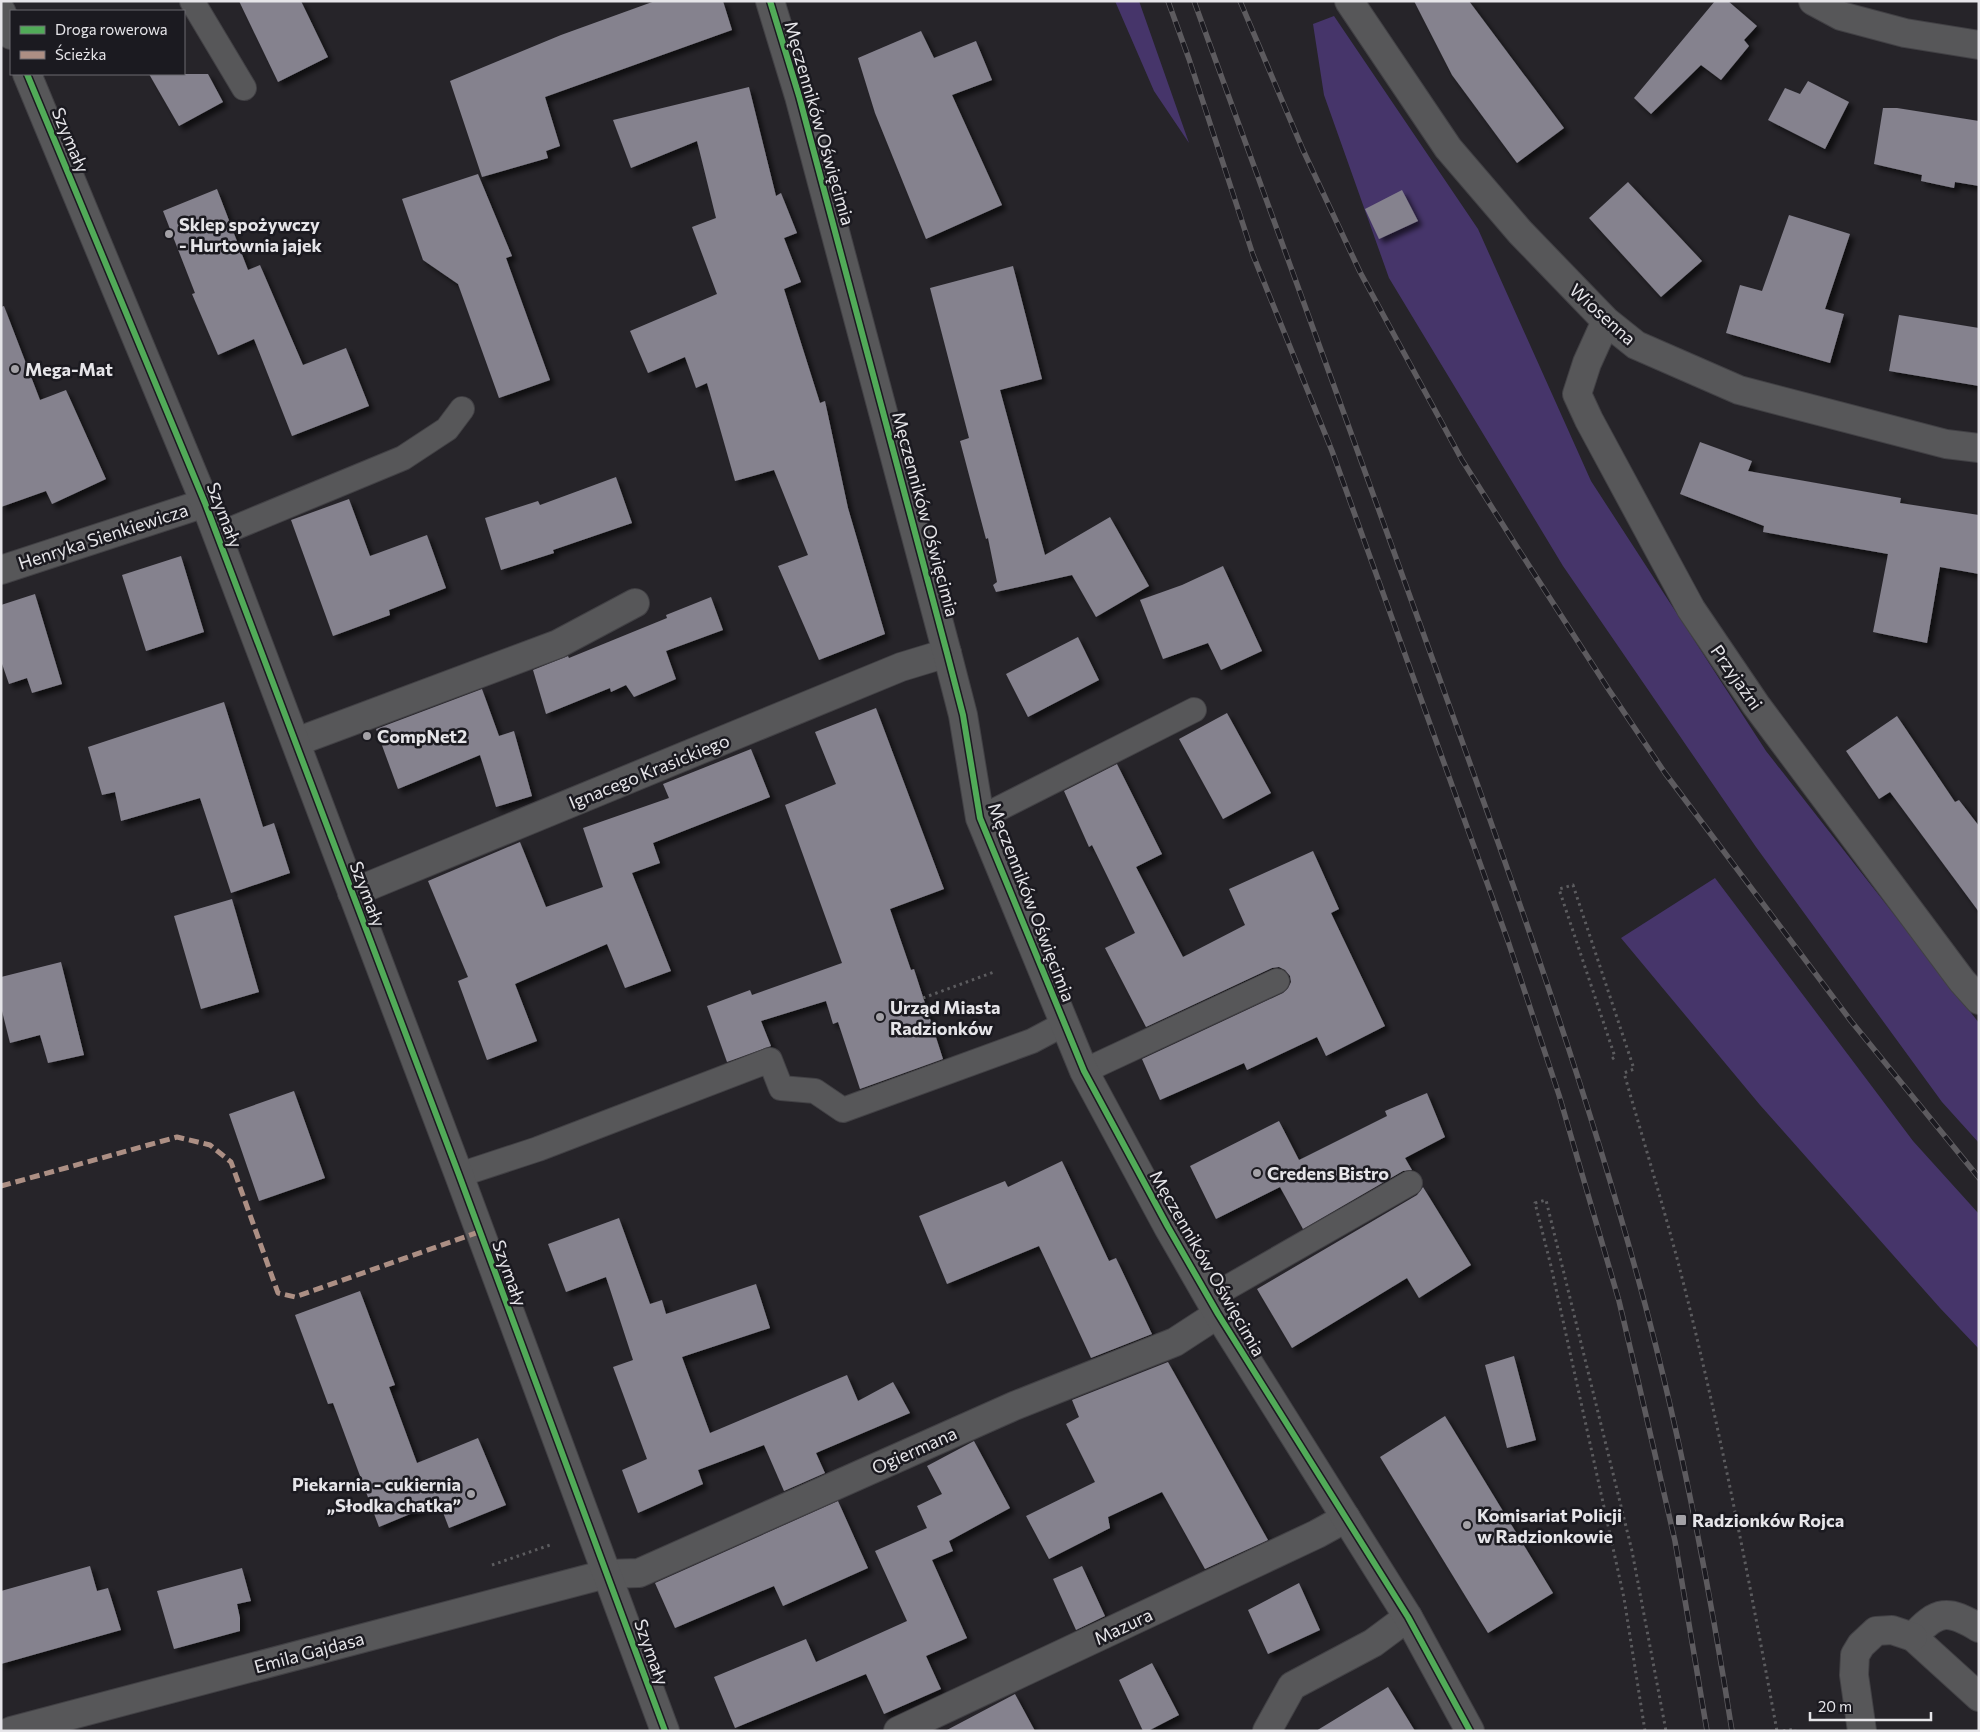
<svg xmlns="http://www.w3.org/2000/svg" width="1980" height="1732" viewBox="0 0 1980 1732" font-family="Commissioner,sans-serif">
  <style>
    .green { fill: #46356a }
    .building { fill: #85828e; filter: url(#shadow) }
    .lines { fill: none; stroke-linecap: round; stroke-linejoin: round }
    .lane-casing { stroke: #424145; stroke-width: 26 }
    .street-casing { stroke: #424145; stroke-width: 30 }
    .secondary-casing { stroke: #424145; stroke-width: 30 }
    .path { stroke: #5c5c5f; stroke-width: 3; stroke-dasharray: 2.5 4; stroke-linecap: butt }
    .lane { stroke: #575759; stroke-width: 24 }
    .street { stroke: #575759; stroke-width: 28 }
    .secondary { stroke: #575759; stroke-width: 28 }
    .rail-casing { stroke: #5d5b5f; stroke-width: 5.5 }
    .rail { stroke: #1b1a20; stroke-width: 4; stroke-dasharray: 11; stroke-linecap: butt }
    .quiet { stroke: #ac8f84; stroke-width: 5; stroke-dasharray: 10 5; stroke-linecap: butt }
    .cycleway-casing { stroke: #1b1a20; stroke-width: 9 }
    .cycleway { stroke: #51ab58; stroke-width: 6 }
    .poi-dot { fill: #a3a1a6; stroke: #1b1a20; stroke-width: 2 }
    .labels { text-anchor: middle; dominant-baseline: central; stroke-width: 5; stroke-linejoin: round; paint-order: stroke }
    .street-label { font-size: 18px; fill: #e6e5e9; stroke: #1b1a20 }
    .poi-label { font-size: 18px; font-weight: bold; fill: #e6e5e9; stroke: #1b1a20; text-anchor: start }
  </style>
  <defs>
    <filter id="shadow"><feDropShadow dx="4.5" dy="4.5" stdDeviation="2.5" flood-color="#0009"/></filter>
  </defs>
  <rect width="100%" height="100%" fill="#262429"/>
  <path class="green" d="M 1115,1 L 1139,1 L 1189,143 L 1154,91 Z
    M 1334,16 L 1478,229 L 1591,481 L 1766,751 L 1979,1023 L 1979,1143 L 1942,1102 L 1756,847 L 1563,566 L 1389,278 L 1324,95 L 1313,24 Z
    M 1715,878 L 1913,1141 L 1979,1214 L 1979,1349 L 1940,1308 L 1760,1105 L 1621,938 Z"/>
  <path class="building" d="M 239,1 L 301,1 L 328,57 L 278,82 Z
    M 655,1 L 723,1 L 732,30 L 545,97 L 560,146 L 546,151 L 548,158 L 482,177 L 450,81 L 561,35 Z
    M 1414,1 L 1469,1 L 1564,128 L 1517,163 L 1452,75 Z
    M 1715,1 L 1728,1 L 1757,26 L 1744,40 L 1749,46 L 1721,80 L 1701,65 L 1651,114 L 1634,98 Z
    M 921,31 L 934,58 L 976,41 L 992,80 L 952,95 L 1002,205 L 926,239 L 875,113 L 858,58 Z
    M 149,74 L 208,74 L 223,102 L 179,126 Z
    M 1808,81 L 1849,102 L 1825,149 L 1768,120 L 1785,88 L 1800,94 Z
    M 749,87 L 776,196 L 781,193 L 797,233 L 784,238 L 801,282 L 784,289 L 820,403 L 825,401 L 848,508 L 885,634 L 819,660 L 778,566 L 808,555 L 774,470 L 735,481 L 707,383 L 696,388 L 685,357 L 648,373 L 630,331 L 717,294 L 692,227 L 716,218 L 697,141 L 631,168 L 613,120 Z
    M 1883,108 L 1897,108 L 1979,121 L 1979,186 L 1955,182 L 1954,188 L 1921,181 L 1922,175 L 1874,164 Z
    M 478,174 L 512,256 L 506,258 L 550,380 L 499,398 L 458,284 L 423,260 L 402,199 Z
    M 1628,182 L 1702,261 L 1661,297 L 1589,218 Z
    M 217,189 L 248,270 L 260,265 L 303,365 L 346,348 L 369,406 L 292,436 L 254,339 L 218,355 L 192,294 L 195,293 L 163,211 Z
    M 1402,190 L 1418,221 L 1379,239 L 1365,209 Z
    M 1789,215 L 1850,234 L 1825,309 L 1844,314 L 1830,363 L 1726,333 L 1740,285 L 1762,291 Z
    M 1013,266 L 1042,379 L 1000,390 L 1045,555 L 1110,517 L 1149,586 L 1096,617 L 1072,575 L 996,592 L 993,585 L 997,582 L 988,538 L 986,539 L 960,441 L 969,438 L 930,288 Z
    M 4,306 L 40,400 L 66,390 L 106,479 L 52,504 L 46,491 L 1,507 L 1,307 Z
    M 1899,315 L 1979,328 L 1979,386 L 1889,371 Z
    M 1700,442 L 1752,461 L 1748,471 L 1901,498 L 1900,503 L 1979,515 L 1979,574 L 1940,567 L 1927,643 L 1873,632 L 1888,554 L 1763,532 L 1764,526 L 1680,494 Z
    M 616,477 L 632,523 L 553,550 L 554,553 L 501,570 L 485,518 L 538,501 L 540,505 Z
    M 349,499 L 370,556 L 427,535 L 446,588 L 389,610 L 390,615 L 333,636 L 291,520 Z
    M 181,556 L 204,632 L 146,651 L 122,575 Z
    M 1223,566 L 1262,651 L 1221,670 L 1208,643 L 1163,659 L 1140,600 L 1182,585 Z
    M 35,594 L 62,684 L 32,693 L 27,678 L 9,684 L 1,661 L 1,605 Z
    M 711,597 L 723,630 L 666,651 L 676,679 L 634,697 L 626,685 L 611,692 L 610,688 L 546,714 L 533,670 L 568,656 L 569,658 L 667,618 L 666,615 Z
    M 1078,637 L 1099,680 L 1028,717 L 1006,674 Z
    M 482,689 L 499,736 L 514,731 L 532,796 L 496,807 L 480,755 L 398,789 L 376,729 Z
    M 224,702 L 263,827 L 274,823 L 290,873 L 231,893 L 200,798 L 121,821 L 115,792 L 102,795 L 88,747 Z
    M 876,708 L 944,889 L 890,909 L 911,970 L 914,969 L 943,1059 L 860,1089 L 838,1022 L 833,1024 L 826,1001 L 761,1021 L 771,1046 L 727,1062 L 707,1006 L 750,990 L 752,995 L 842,963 L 785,805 L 836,784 L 815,732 Z
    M 1227,713 L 1271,793 L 1223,819 L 1179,739 Z
    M 1897,716 L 1955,802 L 1959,800 L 1979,826 L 1979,912 L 1890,792 L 1879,799 L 1846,751 Z
    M 751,749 L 770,797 L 653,843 L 660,863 L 632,873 L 671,971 L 625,988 L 607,944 L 515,984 L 537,1041 L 487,1060 L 458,981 L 468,977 L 428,881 L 520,842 L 546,907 L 603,887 L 583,828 L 669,798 L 663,784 Z
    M 1117,764 L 1162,854 L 1136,867 L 1183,957 L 1245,925 L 1229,889 L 1313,851 L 1339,909 L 1331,913 L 1385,1026 L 1326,1056 L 1317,1037 L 1247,1070 L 1244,1063 L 1160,1100 L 1142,1059 L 1283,993 L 1288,988 L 1291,982 L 1290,976 L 1285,970 L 1279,967 L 1272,968 L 1146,1027 L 1105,948 L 1135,933 L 1092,845 L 1089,847 L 1064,791 Z
    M 232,899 L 259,992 L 201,1009 L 174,916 Z
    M 61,962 L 84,1055 L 48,1063 L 40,1035 L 10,1043 L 1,1007 L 1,977 Z
    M 294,1091 L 325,1178 L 259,1201 L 229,1114 Z
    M 1427,1093 L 1445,1137 L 1405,1158 L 1412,1170 L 1403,1171 L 1303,1229 L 1280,1187 L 1216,1219 L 1190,1166 L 1279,1121 L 1299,1160 L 1387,1116 L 1385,1111 Z
    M 1062,1161 L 1109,1261 L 1116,1258 L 1152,1334 L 1091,1358 L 1039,1246 L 947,1284 L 919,1216 L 1005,1181 L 1008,1187 Z
    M 1423,1187 L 1471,1265 L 1419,1298 L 1407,1278 L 1292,1348 L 1257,1289 L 1417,1195 Z
    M 619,1218 L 650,1304 L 662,1300 L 666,1314 L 756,1284 L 770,1328 L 682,1357 L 710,1433 L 847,1375 L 858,1401 L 893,1382 L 910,1413 L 816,1453 L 825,1473 L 784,1491 L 764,1445 L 698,1470 L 703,1484 L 638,1513 L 622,1470 L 647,1459 L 613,1367 L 633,1360 L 606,1277 L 566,1292 L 548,1244 Z
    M 360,1291 L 395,1385 L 389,1387 L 417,1463 L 478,1438 L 506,1505 L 449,1528 L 439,1502 L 379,1527 L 333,1403 L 328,1404 L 295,1315 Z
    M 1514,1356 L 1536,1440 L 1507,1448 L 1485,1365 Z
    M 1168,1362 L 1268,1540 L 1205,1569 L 1162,1492 L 1108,1517 L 1110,1528 L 1049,1559 L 1026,1516 L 1095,1482 L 1066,1424 L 1079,1417 L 1072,1400 Z
    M 1445,1416 L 1553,1593 L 1488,1633 L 1380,1457 Z
    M 974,1441 L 1010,1508 L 949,1541 L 953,1551 L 932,1560 L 967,1638 L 926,1656 L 941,1689 L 884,1714 L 866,1674 L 735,1728 L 714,1677 L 806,1639 L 816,1662 L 907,1621 L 875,1551 L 927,1528 L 917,1506 L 942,1494 L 927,1466 Z
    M 838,1501 L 868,1568 L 783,1606 L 774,1586 L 675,1628 L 655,1583 Z
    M 90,1566 L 97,1591 L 108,1588 L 121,1630 L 1,1664 L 1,1591 Z
    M 1082,1566 L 1105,1616 L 1076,1630 L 1053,1579 Z
    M 242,1568 L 251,1601 L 237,1604 L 240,1618 L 240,1631 L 174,1649 L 157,1591 Z
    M 1299,1583 L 1320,1630 L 1268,1654 L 1248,1610 Z
    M 1152,1663 L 1179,1715 L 1148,1731 L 1143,1731 L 1119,1680 Z
    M 1388,1687 L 1415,1731 L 1316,1731 Z
    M 1015,1694 L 1035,1731 L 945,1731 Z"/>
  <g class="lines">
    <defs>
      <path id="lane" d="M 192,1 L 244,88
        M 217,535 L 403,458 L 447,429 L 462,409
        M 980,818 L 1194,710
        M 1084,1071 L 1277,981
        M 459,1175 L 538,1149 L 770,1060 L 781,1088 L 815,1091 L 843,1110 L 1032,1041 L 1064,1024
        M 1209,1298 L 1410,1183"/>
      <path id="street" d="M 1349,1 L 1448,148 L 1520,232 L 1606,321 L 1636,345 L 1739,390 L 1946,444 L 1979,448
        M 1813,1 L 1841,16 L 1905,33 L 1979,45
        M 1606,321 L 1587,363 L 1577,394 L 1589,420 L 1691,609 L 1756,705 L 1962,981 L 1979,1000
        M 1,570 L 205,503
        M 296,742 L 558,644 L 635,603
        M 352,893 L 901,667 L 947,653
        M 1979,1628 C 1948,1609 1937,1610 1913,1637 L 1979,1697
        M 11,1731 L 606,1574 L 639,1573 L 1014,1406 L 1175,1342 L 1218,1314
        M 898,1731 L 1317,1534 L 1346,1518
        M 1267,1731 L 1292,1686 L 1373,1643 L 1408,1617"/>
      <path id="secondary" d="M 770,1 L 799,96 L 947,653 L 963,715 L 980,818 L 1084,1071 L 1168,1227 L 1218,1314 L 1408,1617 L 1470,1731
        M 1,11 L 11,35
        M 27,74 L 205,503 L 459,1175 L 665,1731
        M 1862,1731 L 1854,1675 L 1855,1655 L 1861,1645 L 1876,1631 L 1892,1630 L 1913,1637"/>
    </defs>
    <use href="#lane" class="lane-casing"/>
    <use href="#street" class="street-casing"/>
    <use href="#secondary" class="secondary-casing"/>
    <path class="path" d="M 923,998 L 994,972
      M 1612,1059 L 1615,1057 L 1559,889 L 1573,885 L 1634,1069 L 1624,1073 C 1642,1136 1661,1198 1678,1262 C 1718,1416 1748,1574 1777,1731
      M 492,1565 L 553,1544
      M 1645,1731 L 1624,1598 L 1551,1266 L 1535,1203 L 1546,1200 L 1632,1551 L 1666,1731
      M 1783,1731 L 1795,1729 L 1795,1731"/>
    <use href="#lane" class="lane"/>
    <use href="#street" class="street"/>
    <use href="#secondary" class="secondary"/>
    <defs>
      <path id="rail" d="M 1168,1 L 1189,59 L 1253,255 L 1332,451 L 1509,944 L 1559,1095 L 1619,1301 L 1639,1385 L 1675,1541 L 1707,1731
        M 1194,1 C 1270,210 1346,418 1421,627 C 1500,847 1581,1067 1642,1293 C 1681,1437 1709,1584 1732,1731
        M 1240,1 L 1303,150 L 1360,272 L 1462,460 L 1517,547 L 1609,690 L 1665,773 L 1851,1021 L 1979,1178"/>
    </defs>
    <use href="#rail" class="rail-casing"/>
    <use href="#rail" class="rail"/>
    <path class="quiet" d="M 1,1186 L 177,1137 L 210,1145 L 231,1162 L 278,1293 L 295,1297 L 479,1232"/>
    <defs>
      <path id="cycleway" d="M 770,1 L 799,96 L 947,653 L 963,715 L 980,818 L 1084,1071 L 1168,1227 L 1218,1314 L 1408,1617 L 1470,1731
        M 27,74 L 205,503 L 459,1175 L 665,1731"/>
    </defs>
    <use href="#cycleway" class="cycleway-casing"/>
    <use href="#cycleway" class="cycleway"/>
  </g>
  <g class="poi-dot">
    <circle cx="169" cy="234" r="5"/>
    <circle cx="15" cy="369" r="5"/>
    <circle cx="367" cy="736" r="5"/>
    <circle cx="880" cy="1017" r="5"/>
    <circle cx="1257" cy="1173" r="5"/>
    <circle cx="471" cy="1494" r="5"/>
    <rect x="1675" y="1514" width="12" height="12" rx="2.5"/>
    <circle cx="1467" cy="1525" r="5"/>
  </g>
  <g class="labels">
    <g class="street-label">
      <text transform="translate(820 123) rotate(74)">Męczenników Oświęcimia</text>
      <text transform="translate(71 140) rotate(67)">Szymały</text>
      <text transform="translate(1603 314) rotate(42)">Wiosenna</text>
      <text transform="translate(926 514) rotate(75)">Męczenników Oświęcimia</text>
      <text transform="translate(225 515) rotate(69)">Szymały</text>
      <text transform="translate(103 536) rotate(-18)">Henryka Sienkiewicza</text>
      <text transform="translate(1737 677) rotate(55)">Przyjaźni</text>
      <text transform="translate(649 771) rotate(-22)">Ignacego Krasickiego</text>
      <text transform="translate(368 894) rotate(69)">Szymały</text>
      <text transform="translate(1032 902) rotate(69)">Męczenników Oświęcimia</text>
      <text transform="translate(1208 1263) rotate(60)">Męczenników Oświęcimia</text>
      <text transform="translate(510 1273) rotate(70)">Szymały</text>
      <text transform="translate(914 1450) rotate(-24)">Ogiermana</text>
      <text transform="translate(1123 1626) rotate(-25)">Mazura</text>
      <text transform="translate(309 1652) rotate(-15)">Emila Gajdasa</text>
      <text transform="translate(652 1652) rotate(70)">Szymały</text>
    </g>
    <g class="poi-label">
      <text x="179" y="224">Sklep spożywczy<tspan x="179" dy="21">- Hurtownia jajek</tspan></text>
      <text x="25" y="369">Mega-Mat</text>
      <text x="377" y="736">CompNet2</text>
      <text x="890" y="1007">Urząd Miasta<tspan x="890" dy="21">Radzionków</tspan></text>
      <text x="1267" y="1173">Credens Bistro</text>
      <text x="461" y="1484" text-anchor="end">Piekarnia - cukiernia<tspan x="461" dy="21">„Słodka chatka”</tspan></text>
      <text x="1477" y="1515">Komisariat Policji<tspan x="1477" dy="21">w Radzionkowie</tspan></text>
      <text x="1692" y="1520">Radzionków Rojca</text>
    </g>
  </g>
  <rect width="1980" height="1732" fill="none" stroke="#e6e5e9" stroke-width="5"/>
  <rect x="10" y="10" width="175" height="65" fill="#1b1a20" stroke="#6c6b70"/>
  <rect x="20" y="26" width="25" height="8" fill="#51ab58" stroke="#6c6b70"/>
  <text x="55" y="35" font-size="15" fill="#e6e5e9">Droga rowerowa</text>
  <rect x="20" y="51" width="25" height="8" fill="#ac8f84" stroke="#6c6b70"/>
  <text x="55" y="60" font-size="15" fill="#e6e5e9">Ścieżka</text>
  <path d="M1810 1712v8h121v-8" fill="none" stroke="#e6e5e9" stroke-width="2.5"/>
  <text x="1818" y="1712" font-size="15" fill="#e6e5e9" stroke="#1b1a20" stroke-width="4" paint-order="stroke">20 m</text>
</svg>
